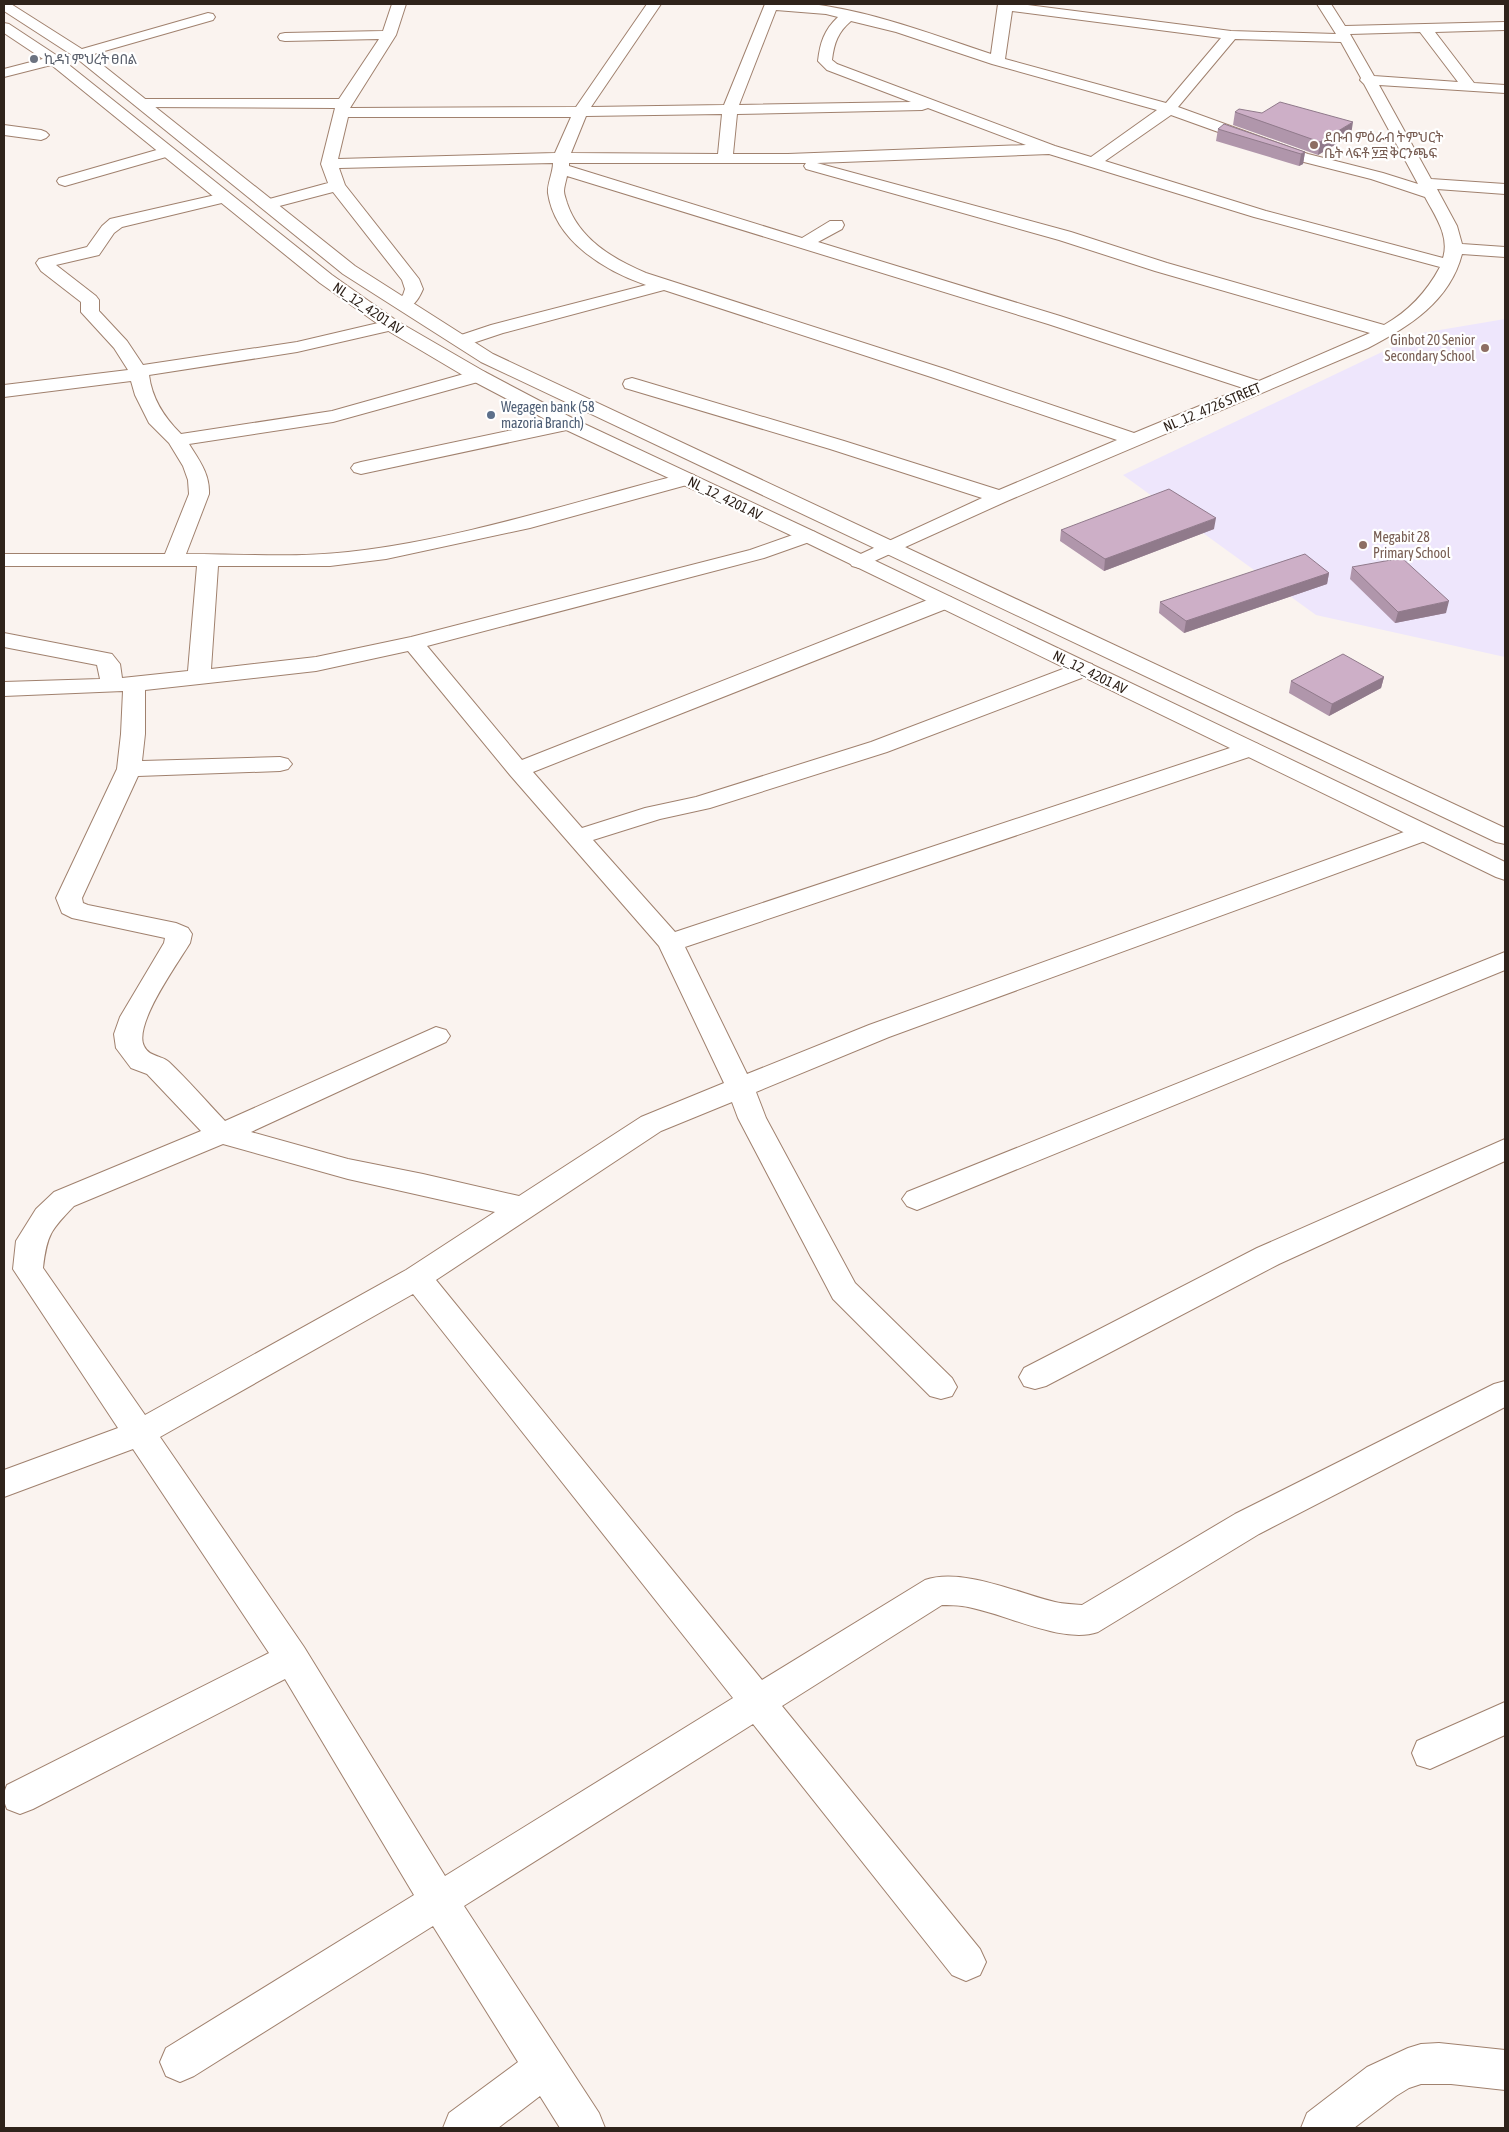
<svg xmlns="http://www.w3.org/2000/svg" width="1509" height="2132" viewBox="0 0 1509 2132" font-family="'Asap Condensed','Noto Sans Ethiopic',sans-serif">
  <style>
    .education { fill: #eee6fc }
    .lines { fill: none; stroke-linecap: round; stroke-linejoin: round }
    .minor-casing { stroke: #a0816e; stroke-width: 2 }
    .major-casing { stroke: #a0816e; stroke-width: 2 }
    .minor { fill: #fff; fill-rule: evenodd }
    .major { fill: #fff; fill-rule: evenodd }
    .wall { fill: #b096ab }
    .shaded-wall { fill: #907a8b }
    .building { fill: #cdafc7; stroke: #907a8b }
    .worship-dot { fill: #6b7280; stroke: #fff; stroke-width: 2 }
    .education-dot { fill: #8d6e63; stroke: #fff; stroke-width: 2 }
    .service-dot { fill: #5c6f8a; stroke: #fff; stroke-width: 2 }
    .labels { text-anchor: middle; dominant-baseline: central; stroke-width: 4.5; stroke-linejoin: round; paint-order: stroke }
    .far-worship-label { font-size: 14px; fill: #5b616d; stroke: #fff; text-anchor: start }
    .far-education-label { font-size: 14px; fill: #785e54; stroke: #fff; text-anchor: start }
    .far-street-label { font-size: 14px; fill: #2f231b; stroke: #fff }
    .far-service-label { font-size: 14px; fill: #4e5e75; stroke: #fff; text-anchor: start }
  </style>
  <rect width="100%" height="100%" fill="#faf3ef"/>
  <path class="education" d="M 1505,319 L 1505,657 L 1316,615 L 1123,475 L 1422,333 Z"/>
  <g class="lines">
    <defs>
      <path id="minor" d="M 392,4 L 406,4 L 396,35 L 350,108 L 576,107 L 647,4 L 661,4 L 591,107 L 724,105 L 765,4 C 785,4 807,3 826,6 C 882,15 937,36 991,54 L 998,4 L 1020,4 L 1231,31 L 1336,34 L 1317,4 L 1331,4 L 1345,26 L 1505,22 L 1505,30 L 1435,32 L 1474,83 L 1505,85 L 1505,93 L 1379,85 L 1431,179 L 1505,184 L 1505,194 L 1437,189 L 1457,226 L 1462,244 L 1505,247 L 1505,257 L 1462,254 C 1450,301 1409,327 1368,348 L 1007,501 L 859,568 L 852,566 L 849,562 L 852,558 L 982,498 L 830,449 L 625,388 L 623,384 L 625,380 L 632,378 L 639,380 L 844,441 L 999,490 L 1117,440 L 931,377 L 664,290 L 503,333 L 467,345 L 461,346 L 455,345 L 452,341 L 455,337 L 491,325 L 646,285 C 605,271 555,241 548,193 C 547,184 553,173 553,163 L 339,168 L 345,185 L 419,279 L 423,289 C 418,301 411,311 397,308 L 394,304 L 403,295 L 405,289 L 402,280 L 333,192 L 268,209 L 262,207 L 260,204 L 262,201 L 328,183 L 321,164 L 335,108 L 142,107 L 137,106 L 135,103 L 137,100 L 142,99 L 339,99 L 379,39 L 285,41 L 280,40 L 278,37 L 280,34 L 285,33 L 383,31 ZM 776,10 L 826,14 L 838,17 C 824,30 820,43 818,61 L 827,70 L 911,102 L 739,105 ZM 1012,11 L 1221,38 L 1166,103 L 1005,59 ZM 851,21 L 896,32 L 992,64 L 1157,110 L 1091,157 L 1055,146 L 837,64 L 832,60 C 834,43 838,32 851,21 ZM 1420,32 L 1458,82 L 1374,76 L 1350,34 ZM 1235,39 L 1341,42 L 1361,78 L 1360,80 L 1364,84 L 1418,184 L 1383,173 L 1308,154 L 1178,107 ZM 928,108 L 1026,145 L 788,154 L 733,154 L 737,114 L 922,110 ZM 722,114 L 718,154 L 571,153 L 586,116 ZM 1171,115 L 1296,160 L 1371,179 L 1425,197 C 1435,216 1450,236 1443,258 L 1266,211 L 1105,161 ZM 348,117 L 571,117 L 555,153 L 338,159 ZM 1049,154 L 1254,217 L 1440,267 C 1426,293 1409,311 1384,325 L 1167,263 L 1071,232 L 817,163 ZM 569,163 L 806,163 L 804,166 L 806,169 L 1059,240 L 1155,271 L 1370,333 L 1259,381 L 1060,316 L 818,242 L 842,229 L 844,225 L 842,221 L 830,221 L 802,238 L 569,166 ZM 567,176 L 1048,324 L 1243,388 L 1134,433 L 945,369 L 646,273 C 613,259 579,239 567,203 C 566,199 564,195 564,191 C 564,187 566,181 567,176 Z
        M 208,13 L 213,14 L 215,17 L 213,20 L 80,58 L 75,57 L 73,54 L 75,51 Z
        M 54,56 L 59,57 L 61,60 L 59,63 L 4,77 L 4,69 Z
        M 4,125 L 41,130 L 46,132 L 49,135 L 46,138 L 41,140 L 4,135 Z
        M 167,147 L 173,149 L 175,152 L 173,155 L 65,186 L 59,184 L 57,181 L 59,178 Z
        M 224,193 L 230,195 L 232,198 L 230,201 L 122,227 L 114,233 L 99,255 L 56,265 L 96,296 L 99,300 L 99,311 L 127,341 L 143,365 L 297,342 L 391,320 L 397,321 L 400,325 L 397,329 L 297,352 L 149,375 C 152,399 164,417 181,434 L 332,411 L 478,370 L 485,372 L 487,376 L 485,380 L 333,422 L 189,444 C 199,460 210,474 209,494 L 186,554 C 240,554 295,558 348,552 C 464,539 575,501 687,473 L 694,475 L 697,479 L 694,483 L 530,528 L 386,559 L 330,566 L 218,566 L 211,669 L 316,657 L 411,637 L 750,550 L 801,532 L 808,530 L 815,532 L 818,536 L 815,540 L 764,558 L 427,646 L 522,760 L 935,597 L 943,596 L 951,597 L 954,602 L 951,607 L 533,772 L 582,828 L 645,808 L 696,797 L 871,742 L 1076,664 L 1084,662 L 1092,664 L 1095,669 L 1092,674 L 887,752 L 710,808 L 660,819 L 593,840 L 675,932 L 1242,744 L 1250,742 L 1258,744 L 1262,749 L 1258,754 L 685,947 L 747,1074 L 869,1025 L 1415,828 L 1424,826 L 1433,828 L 1436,833 L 1433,838 L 889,1037 L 756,1092 L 766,1118 L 855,1283 L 952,1378 L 957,1387 L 952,1396 L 941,1399 L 930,1396 L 833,1299 L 738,1118 L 732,1102 L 661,1131 L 436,1280 L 762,1680 L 925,1580 C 961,1567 1018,1593 1055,1602 C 1064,1604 1073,1604 1082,1605 L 1235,1514 L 1494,1384 L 1505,1381 L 1505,1407 L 1259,1534 L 1098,1632 C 1061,1645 1001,1611 962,1606 C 955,1605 948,1605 942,1605 L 782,1706 L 980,1949 L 986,1962 L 980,1975 L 966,1981 L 952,1975 L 753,1724 L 464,1906 L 599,2113 L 605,2128 L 560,2128 L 540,2096 L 498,2128 L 443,2128 L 449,2113 L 518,2062 L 433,1926 L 194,2076 L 180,2082 L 166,2076 L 160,2062 L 166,2048 L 414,1895 L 285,1679 L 33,1809 L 20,1814 L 7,1809 C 3,1800 3,1794 7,1785 L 269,1653 L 133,1449 L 4,1497 L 4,1470 L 118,1428 L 13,1269 L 16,1241 L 36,1209 L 54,1192 L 201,1131 L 147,1074 L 131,1068 L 116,1048 L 114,1034 L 120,1017 L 164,943 L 165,938 L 72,918 L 62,913 L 56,898 L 117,769 L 121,734 L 123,691 L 4,696 L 4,682 L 100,679 L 97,665 L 4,647 L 4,633 L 112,654 L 120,664 L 122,678 L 188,671 L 197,566 L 4,566 L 4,554 L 165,554 L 189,494 L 188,480 L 183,466 L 169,443 L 149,423 L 135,395 L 131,381 L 4,397 L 4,385 L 128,370 L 114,348 L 81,312 L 81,302 L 41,271 L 36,263 L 39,259 L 87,247 L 102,226 L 110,219 ZM 408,651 L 510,775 L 659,946 L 724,1083 L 641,1117 L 519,1196 L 423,1174 L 348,1159 L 251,1132 L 446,1042 L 450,1036 L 446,1030 L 436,1027 L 225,1121 C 206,1101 188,1080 169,1062 C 161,1055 149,1057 144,1046 C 133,1025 178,963 190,943 L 192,934 L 188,928 L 176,923 L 88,905 L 83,903 L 82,898 L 138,776 L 280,771 L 288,769 L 292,764 L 288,759 L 280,757 L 142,761 L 145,734 L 145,690 L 316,671 ZM 223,1144 L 348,1179 L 495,1212 L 406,1270 L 145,1415 L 43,1268 C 47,1234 51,1230 74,1206 ZM 413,1294 L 733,1698 L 445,1876 L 304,1647 L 160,1437 Z
        M 569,418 L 576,420 L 579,424 L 576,428 L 361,474 L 354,472 L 351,468 L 354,464 L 361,462 Z
        M 1505,952 L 1505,970 L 927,1206 L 917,1210 L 907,1206 L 902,1199 L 907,1192 Z
        M 1505,1139 L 1505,1161 L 1279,1264 L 1046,1386 L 1035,1389 L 1024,1386 L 1019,1377 L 1024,1368 L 1257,1248 Z
        M 1505,1702 L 1505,1735 L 1430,1769 L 1417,1765 L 1412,1753 L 1417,1741 Z
        M 1439,2043 L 1505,2050 L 1505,2090 L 1451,2084 L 1421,2084 L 1409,2088 L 1396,2096 L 1354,2128 L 1301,2128 L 1307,2113 L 1367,2067 L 1408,2048 L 1421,2044 Z"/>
      <path id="major" d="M 4,4 L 11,4 L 85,51 L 355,266 L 493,354 L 1505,828 L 1505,844 L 1496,842 L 481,362 L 343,274 L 75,57 L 4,11 Z
        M 4,23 L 9,24 L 59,57 L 332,275 L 397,321 L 485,372 L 576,420 L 815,532 L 1505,862 L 1505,880 L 1496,877 L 801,540 L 562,428 L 471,380 L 385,329 L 320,283 L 49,63 L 4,33 Z"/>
    </defs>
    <use href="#minor" class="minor-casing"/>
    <use href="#major" class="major-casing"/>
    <use href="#minor" class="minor"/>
    <use href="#major" class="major"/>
  </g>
  <path class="wall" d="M 1235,112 L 1351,135 L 1318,155 L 1233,125 Z
    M 1218,129 L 1305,152 L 1303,164 L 1299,166 L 1216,141 Z
    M 1214,529 L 1104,571 L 1060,541 L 1061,530 Z
    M 1352,567 L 1446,613 L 1395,623 L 1350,579 Z
    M 1329,573 L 1327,584 L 1184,633 L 1159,613 L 1160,602 Z
    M 1384,677 L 1381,688 L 1329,716 L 1289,693 L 1291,681 Z"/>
  <path class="shaded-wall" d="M 1353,122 L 1351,135 L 1318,155 L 1320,142 Z
    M 1305,152 L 1303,164 L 1299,166 L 1301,154 Z
    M 1216,518 L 1214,529 L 1104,571 L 1105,559 Z
    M 1329,573 L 1327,584 L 1184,633 L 1186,621 Z
    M 1449,601 L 1446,613 L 1395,623 L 1398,612 Z
    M 1384,677 L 1381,688 L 1329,716 L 1332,704 Z"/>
  <path class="building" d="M 1280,102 L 1353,122 L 1320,142 L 1235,112 L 1239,109 L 1262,113 Z
    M 1224,124 L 1305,152 L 1301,154 L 1218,129 Z
    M 1169,489 L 1216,518 L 1105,559 L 1061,530 Z
    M 1305,554 L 1329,573 L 1186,621 L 1160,602 Z
    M 1402,558 L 1449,601 L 1398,612 L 1352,567 Z
    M 1343,654 L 1384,677 L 1332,704 L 1291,681 Z"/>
  <circle class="worship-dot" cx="34" cy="59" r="5"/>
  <g class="education-dot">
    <circle cx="1314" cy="145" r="5"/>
    <circle cx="1485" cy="348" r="5"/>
    <circle cx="1363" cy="545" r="5"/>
  </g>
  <circle class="service-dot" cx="491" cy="415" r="5"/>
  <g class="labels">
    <g class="far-worship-label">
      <text x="44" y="59">ኪዳነ ምህረት ፀበል</text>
    </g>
    <g class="far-education-label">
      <text x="1324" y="137">ደቡብ ምዕራብ ትምህርት<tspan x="1324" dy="16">ቤት ላፍቶ ፶፰ ቅርንጫፍ</tspan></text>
      <text x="1475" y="340" text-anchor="end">Ginbot 20 Senior<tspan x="1475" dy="16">Secondary School</tspan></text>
      <text x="1373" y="537">Megabit 28<tspan x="1373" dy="16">Primary School</tspan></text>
    </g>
    <g class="far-street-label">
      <text transform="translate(368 308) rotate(34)">NL_12_4201 AV</text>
      <text transform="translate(1212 407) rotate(-23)">NL_12_4726 STREET</text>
      <text transform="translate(725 498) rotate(26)">NL_12_4201 AV</text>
      <text transform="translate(1090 672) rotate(26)">NL_12_4201 AV</text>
    </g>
    <g class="far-service-label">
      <text x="501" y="407">Wegagen bank (58<tspan x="501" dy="16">mazoria Branch)</tspan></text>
    </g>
  </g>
  <rect width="1509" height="2132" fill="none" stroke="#2f231b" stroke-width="10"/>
</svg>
